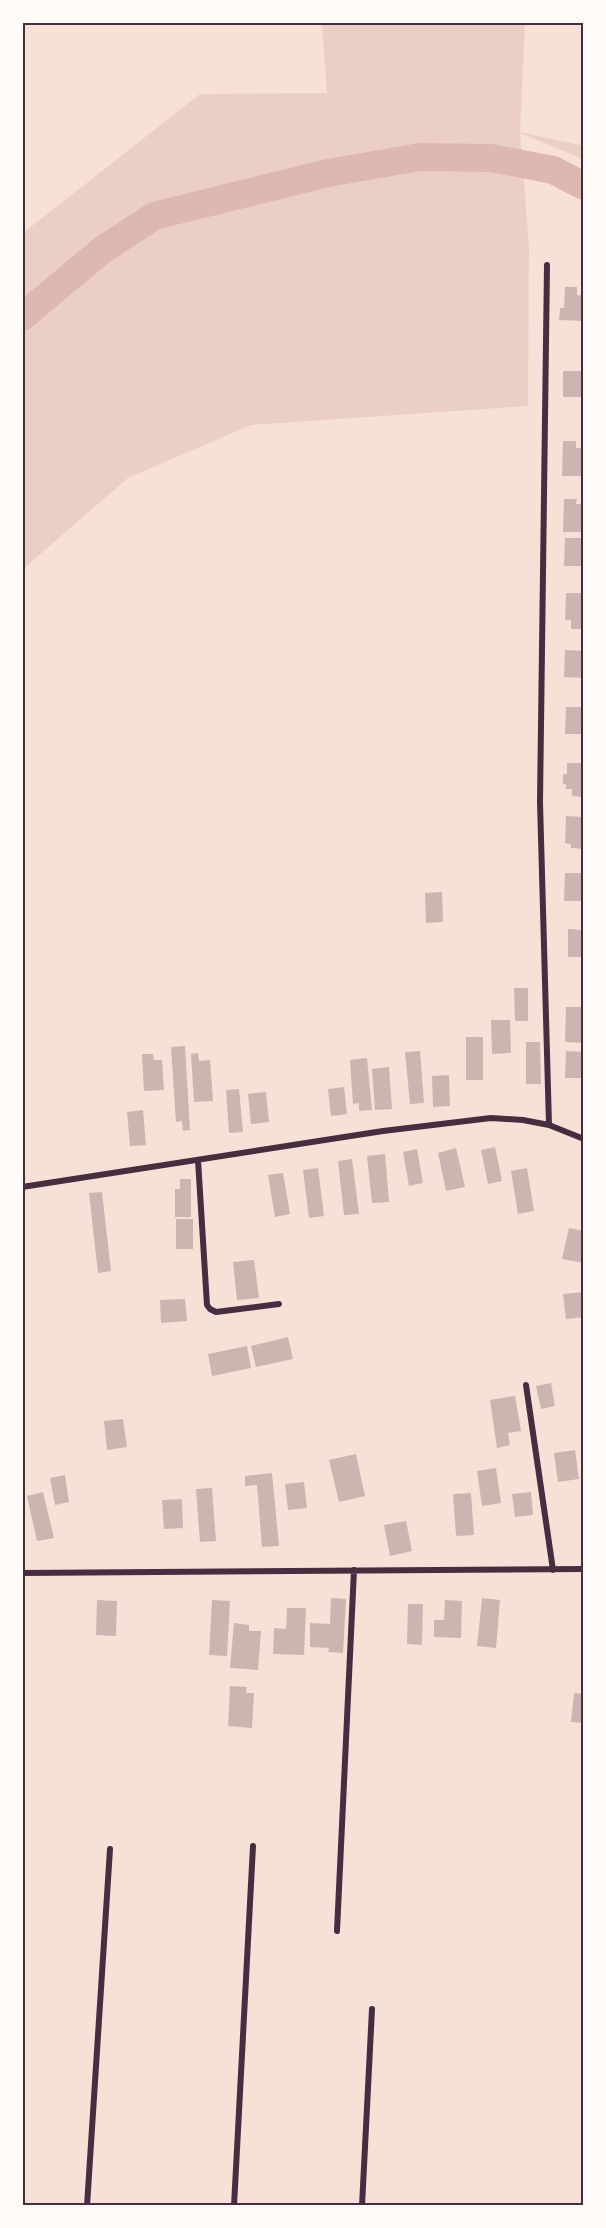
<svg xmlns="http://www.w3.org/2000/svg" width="606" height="2228" viewBox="0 0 606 2228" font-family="'Asap Condensed',sans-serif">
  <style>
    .green { fill: #ebcfc5 }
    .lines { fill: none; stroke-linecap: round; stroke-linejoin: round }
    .river { stroke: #dcb8b0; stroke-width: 28 }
    .building { fill: #ccb4b1 }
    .minor { stroke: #4a2c40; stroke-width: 6 }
    .neatline { fill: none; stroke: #4a2c40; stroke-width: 2 }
  </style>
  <rect width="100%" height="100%" fill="#f7e1d7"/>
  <path class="green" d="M 322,23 L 525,23 L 520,132 L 584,146 L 583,159 L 520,133 L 529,246 L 528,406 L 251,425 L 128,478 L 23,569 L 23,233 L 200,94 L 327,93 Z"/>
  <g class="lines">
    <path class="river" d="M 22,317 L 101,251 L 154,216 L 328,173 L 420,157 L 491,158 L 553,170 L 584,186"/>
  </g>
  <path class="building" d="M 565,287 L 577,287 L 577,295 L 584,296 L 584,321 L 559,320 L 560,308 L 564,308 Z
    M 563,371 L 584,371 L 584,397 L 563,397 Z
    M 563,441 L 576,441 L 576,448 L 584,448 L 584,476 L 562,476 Z
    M 564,499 L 577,499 L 576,504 L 584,504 L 584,532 L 563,532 Z
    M 565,538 L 584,538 L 584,566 L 564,566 Z
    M 566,593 L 584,593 L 584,629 L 571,629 L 571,620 L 565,620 Z
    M 565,650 L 584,651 L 584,678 L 564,677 Z
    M 566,707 L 584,707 L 584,734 L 565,734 Z
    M 567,763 L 584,763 L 584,797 L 572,796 L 572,789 L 566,789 L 566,784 L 563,784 L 563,774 L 567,774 Z
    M 566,816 L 584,817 L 584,849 L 571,848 L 571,844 L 565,843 Z
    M 565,873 L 584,873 L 584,901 L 564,901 Z
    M 442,892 L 443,922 L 426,923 L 425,893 Z
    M 568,929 L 584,930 L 584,957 L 568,957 Z
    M 514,988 L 528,988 L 528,1021 L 515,1021 Z
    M 566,1007 L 584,1007 L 584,1043 L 565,1042 Z
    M 491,1020 L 510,1020 L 511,1053 L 492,1054 Z
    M 466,1037 L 483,1037 L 483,1080 L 466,1080 Z
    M 526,1042 L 540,1042 L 541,1084 L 526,1084 Z
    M 185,1046 L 190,1130 L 183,1131 L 182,1121 L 176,1122 L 171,1047 Z
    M 420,1051 L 424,1103 L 410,1104 L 405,1052 Z
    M 566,1051 L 584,1052 L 583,1078 L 565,1078 Z
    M 198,1053 L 199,1061 L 210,1060 L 213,1101 L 194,1102 L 191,1054 Z
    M 142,1054 L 153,1054 L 154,1060 L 162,1060 L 164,1090 L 144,1091 Z
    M 367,1058 L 372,1110 L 359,1111 L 359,1103 L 353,1104 L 350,1060 Z
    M 389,1067 L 392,1109 L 375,1110 L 372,1069 Z
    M 449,1075 L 450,1106 L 433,1107 L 432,1076 Z
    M 344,1087 L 347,1114 L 331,1116 L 328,1089 Z
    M 239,1089 L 243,1132 L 229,1133 L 226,1090 Z
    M 266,1092 L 269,1122 L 251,1124 L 248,1094 Z
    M 143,1110 L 146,1145 L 130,1146 L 127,1112 Z
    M 495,1147 L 502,1181 L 488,1184 L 481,1150 Z
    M 456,1148 L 465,1187 L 446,1191 L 438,1153 Z
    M 417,1149 L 423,1183 L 409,1186 L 403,1152 Z
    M 385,1154 L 389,1202 L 372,1203 L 367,1156 Z
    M 352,1159 L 359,1214 L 344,1215 L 338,1161 Z
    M 318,1168 L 324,1216 L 309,1218 L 303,1170 Z
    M 527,1168 L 534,1211 L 518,1214 L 511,1171 Z
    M 283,1173 L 290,1214 L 275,1217 L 268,1175 Z
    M 180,1179 L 191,1179 L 191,1217 L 175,1217 L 175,1189 L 180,1189 Z
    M 102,1192 L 111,1271 L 98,1273 L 89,1193 Z
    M 176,1219 L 193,1219 L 193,1249 L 176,1249 Z
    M 569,1228 L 584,1231 L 584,1263 L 562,1259 Z
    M 254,1260 L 259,1298 L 237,1300 L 233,1262 Z
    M 584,1292 L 584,1317 L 566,1319 L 563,1294 Z
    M 185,1299 L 187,1321 L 161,1323 L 160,1300 Z
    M 288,1337 L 293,1359 L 256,1367 L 251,1346 Z
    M 247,1346 L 251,1368 L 212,1376 L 208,1354 Z
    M 551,1383 L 555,1406 L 541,1409 L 536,1386 Z
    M 515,1396 L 521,1431 L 508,1433 L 510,1445 L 497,1448 L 490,1400 Z
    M 123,1419 L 127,1447 L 107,1450 L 104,1421 Z
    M 575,1450 L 579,1479 L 558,1482 L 554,1453 Z
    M 356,1454 L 365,1496 L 339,1502 L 329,1460 Z
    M 496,1468 L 501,1503 L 482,1506 L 477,1471 Z
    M 272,1473 L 279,1546 L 262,1547 L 257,1485 L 245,1486 L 245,1476 Z
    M 65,1475 L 69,1502 L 55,1505 L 50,1478 Z
    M 304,1482 L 307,1508 L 288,1510 L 285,1484 Z
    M 212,1488 L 216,1541 L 200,1542 L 196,1489 Z
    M 43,1492 L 54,1538 L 37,1541 L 27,1496 Z
    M 531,1492 L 533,1515 L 515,1517 L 512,1494 Z
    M 471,1493 L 474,1535 L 456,1536 L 453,1494 Z
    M 182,1499 L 183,1528 L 164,1529 L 162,1500 Z
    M 406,1521 L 412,1551 L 390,1556 L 384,1525 Z
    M 331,1598 L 346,1599 L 343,1653 L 328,1652 L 329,1648 L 310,1647 L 310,1623 L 330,1624 Z
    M 482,1598 L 500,1600 L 496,1648 L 477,1646 Z
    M 97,1600 L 117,1601 L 116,1636 L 96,1635 Z
    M 212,1600 L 230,1601 L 227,1656 L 209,1655 Z
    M 445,1600 L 462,1601 L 461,1638 L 434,1637 L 434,1620 L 444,1620 Z
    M 408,1604 L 423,1604 L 422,1645 L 407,1644 Z
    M 287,1608 L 306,1608 L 304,1655 L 273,1654 L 274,1628 L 286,1629 Z
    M 234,1623 L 249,1625 L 249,1631 L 261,1631 L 258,1670 L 230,1668 Z
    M 581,1633 L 584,1633 L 584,1661 L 581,1661 Z
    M 230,1686 L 247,1687 L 246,1693 L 254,1693 L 252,1728 L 228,1726 Z
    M 574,1693 L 584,1694 L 584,1723 L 571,1722 Z"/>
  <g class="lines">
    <path class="minor" d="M 547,265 L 540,802 L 549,1125
      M 198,1160 L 207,1305 L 210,1309 L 216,1312 L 279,1304
      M 22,1187 L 383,1131 L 491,1118 L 523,1120 L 549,1125 L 584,1139
      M 526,1385 L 553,1570
      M 22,1573 L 584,1569
      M 337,1931 L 354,1570
      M 87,2206 L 110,1849
      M 234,2206 L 253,1846
      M 362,2206 L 372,2009"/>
  </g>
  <rect width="606" height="2228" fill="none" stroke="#fffaf5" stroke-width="48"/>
  <rect x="24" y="24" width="558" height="2180" class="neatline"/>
</svg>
